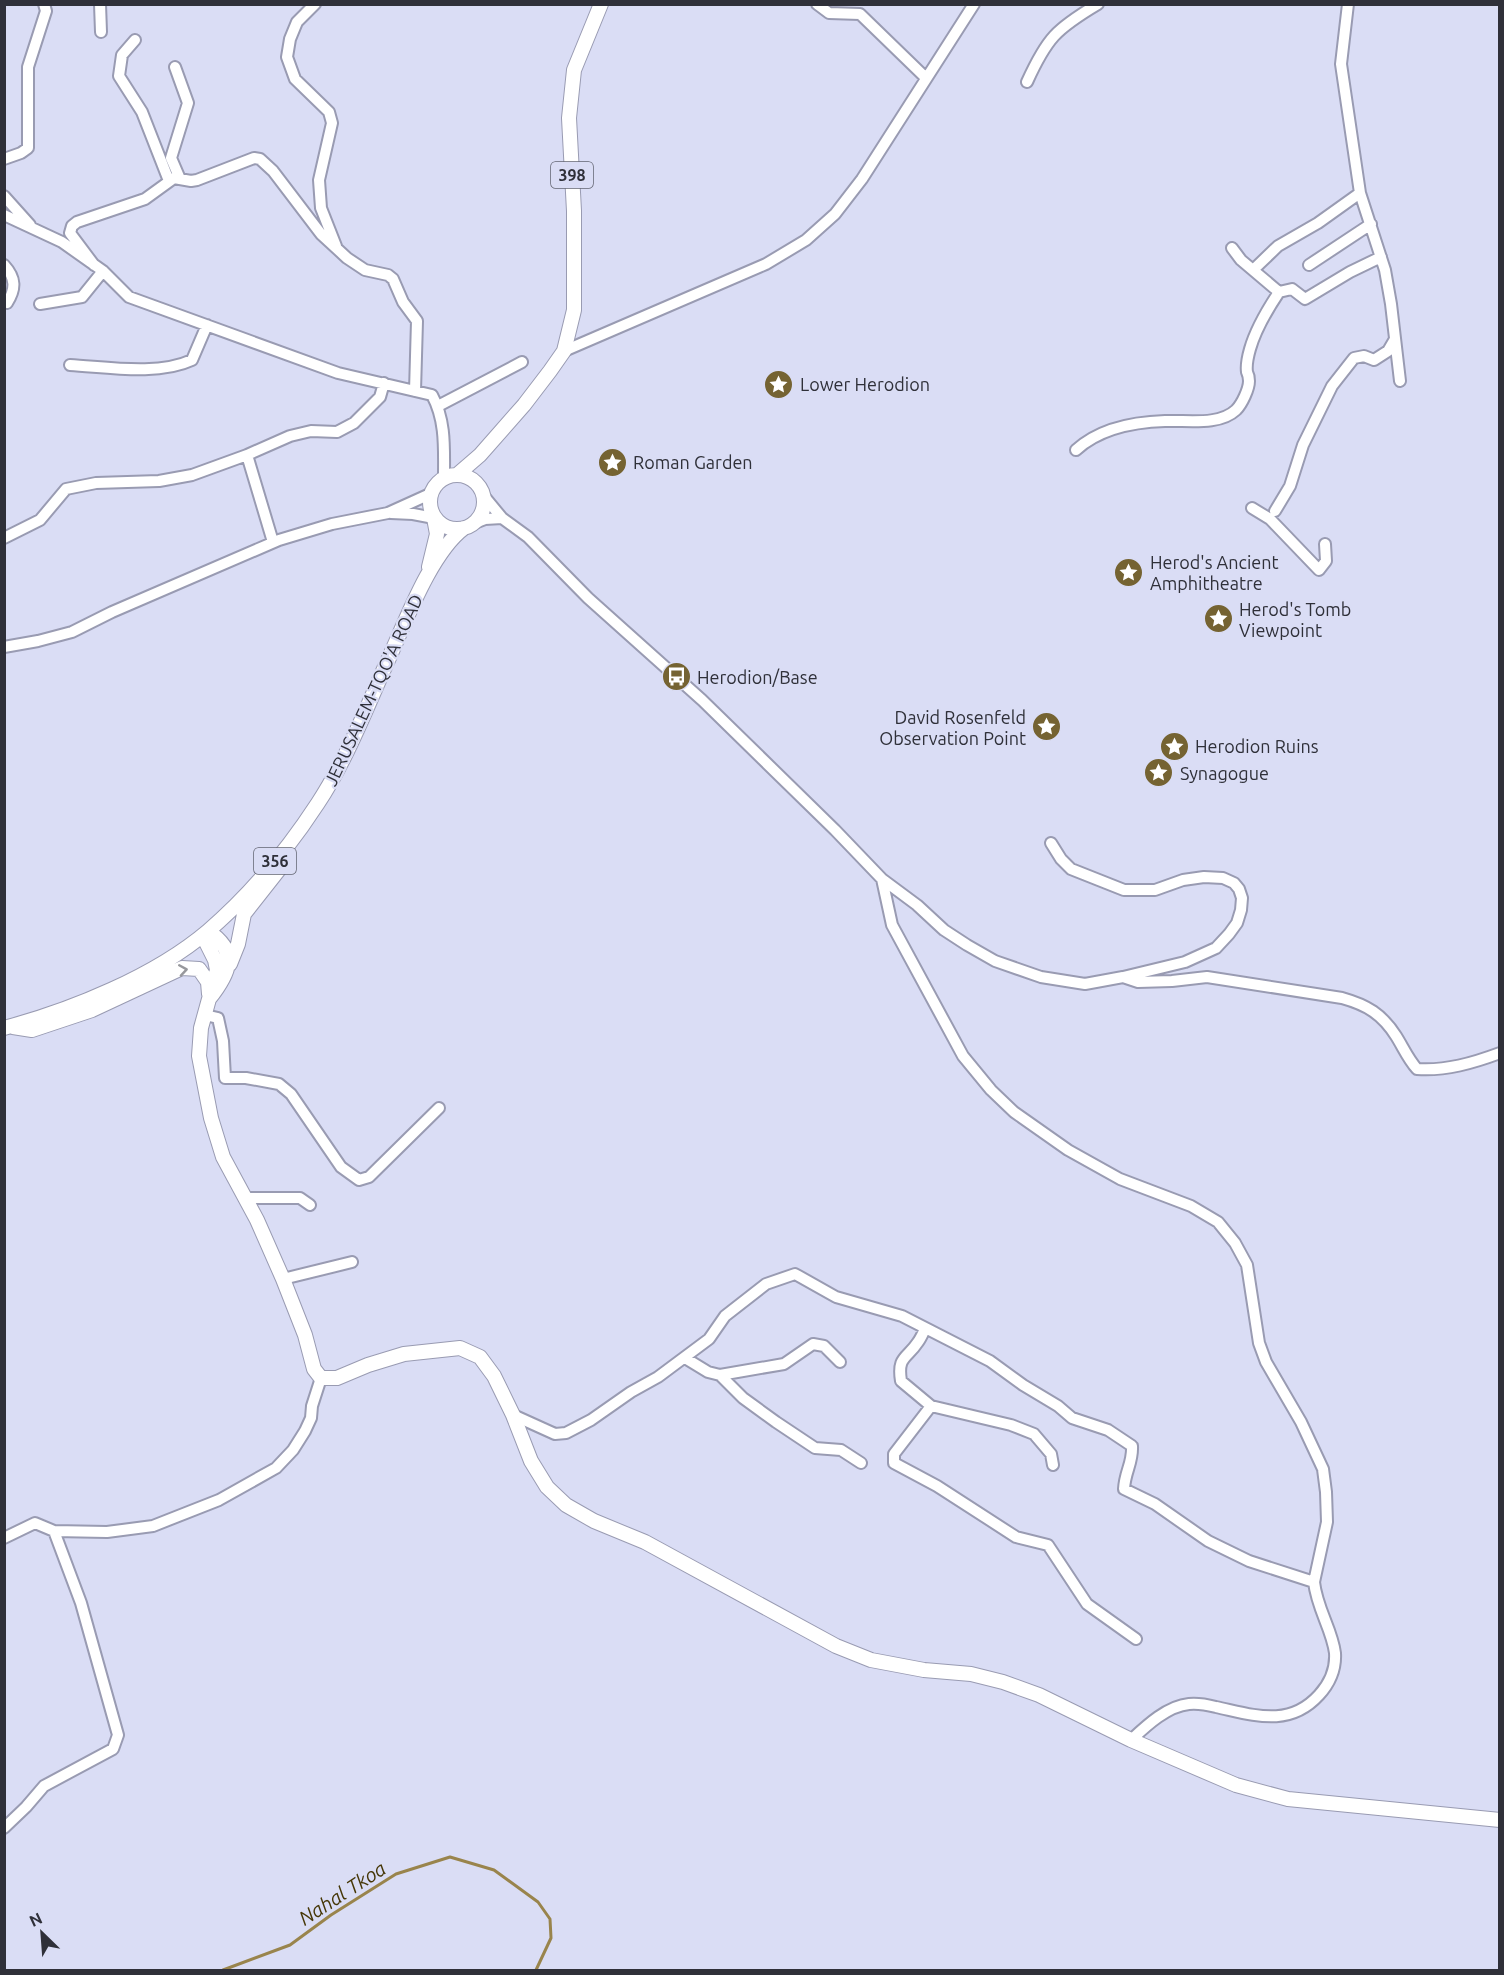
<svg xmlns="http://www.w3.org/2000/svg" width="1504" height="1975" viewBox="0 0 1504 1975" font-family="Ubuntu,sans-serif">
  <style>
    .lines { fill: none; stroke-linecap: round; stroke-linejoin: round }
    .stream { stroke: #99844c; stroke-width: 3 }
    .minor-casing { stroke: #999bb2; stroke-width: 14 }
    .major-casing { stroke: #999bb2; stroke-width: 16 }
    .minor { stroke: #fff; stroke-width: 10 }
    .major { stroke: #fff; stroke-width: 14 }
    .oneway { stroke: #97989c }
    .labels { text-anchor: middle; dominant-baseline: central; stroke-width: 4.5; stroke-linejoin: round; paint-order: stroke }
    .shield { fill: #daddf5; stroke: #626471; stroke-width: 1.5 }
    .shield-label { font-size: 16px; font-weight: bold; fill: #2f3039 }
    .poi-label { font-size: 18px; fill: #2f3039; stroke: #daddf5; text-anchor: start }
    .street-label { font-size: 18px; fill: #2f3039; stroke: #daddf5 }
    .water-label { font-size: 20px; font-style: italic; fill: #463707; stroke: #daddf5 }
  </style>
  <rect width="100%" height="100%" fill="#daddf5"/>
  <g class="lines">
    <path class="stream" d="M 223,1970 L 290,1945 L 331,1915 L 396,1874 L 450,1857 L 494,1870 L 538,1902 L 550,1919 L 551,1938 L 536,1970"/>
    <defs>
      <path id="minor" d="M 100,4 L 101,32
        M 315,4 L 297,22 L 290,39 L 287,57 L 295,79 L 329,112 L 332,123 L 319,180 L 321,208 L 336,246
        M 817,4 L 829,13 L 860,14 L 926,78
        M 1348,4 L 1341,64 L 1360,193 L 1385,270 L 1391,304 L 1400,381
        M 135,40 L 122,55 L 119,76 L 142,112 L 169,181
        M 175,67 L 188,103 L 171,158 L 180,179
        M 1027,82 C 1047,38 1056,29 1098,4
        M 4,159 L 21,153 L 28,148 L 28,67 L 46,11 L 44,4
        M 4,196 L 30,225
        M 4,215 L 62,242 L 103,271 L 129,297 L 338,373 L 432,395 C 446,421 444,448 444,477
        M 1232,248 L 1241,260 L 1279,292
        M 4,265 C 16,278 16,289 7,303
        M 94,265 L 70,233 L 72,226 L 77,222 L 145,199 L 174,178 L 191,181 L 197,180 L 254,158 L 260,159 L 273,171 L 321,234 L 347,258 L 365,270 L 388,275 L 393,279 L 403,302 L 417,321 L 415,391
        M 1309,265 L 1371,224
        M 1253,270 L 1278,246 L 1318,223 L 1360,193
        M 40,304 L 82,297 L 103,271
        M 564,351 L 766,264 L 806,240 L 835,214 L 862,179 L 974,4
        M 70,365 C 107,367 158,376 192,360 L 207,325
        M 438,406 L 522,362
        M 1076,450 C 1100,428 1133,422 1165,421 C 1187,420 1219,426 1236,410 C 1242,404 1249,389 1249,381 C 1249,379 1248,374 1247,372 C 1246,365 1248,356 1250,349 C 1256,328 1267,310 1279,292 L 1292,289 L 1305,299 L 1350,272 L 1381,257
        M 247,455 L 273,542
        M 483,495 L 502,518 L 528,537 L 588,598 L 702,700 L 835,830 L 882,879 L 917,905 L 944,930 L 967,945 L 995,961 L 1041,977 L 1085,984 L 1123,977 L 1185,962 L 1216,948 L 1229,934 L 1237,923 L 1241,910 L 1242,898 L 1239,889 L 1234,883 L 1223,878 L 1204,877 L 1183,880 L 1155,890 L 1124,890 L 1071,869 L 1061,859 L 1051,843
        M 1252,508 L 1270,519 L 1319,570 L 1326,561 L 1325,544
        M 1275,511 L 1290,486 L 1303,445 L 1332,386 L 1354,358 L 1364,356 L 1374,360 L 1388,351 L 1395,339
        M 391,513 L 413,514 L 434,518
        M 472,524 L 485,519 L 502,518
        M 4,538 L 40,520 L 66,489 L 96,483 L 159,481 L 192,475 L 247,455 L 290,436 L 311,431 L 337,432 L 354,423 L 380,397 L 384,383
        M 4,647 L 38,641 L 72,632 L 112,612 L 279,540 L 332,524 L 388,513 L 430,494
        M 882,879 L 892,925 L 963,1056 L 991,1090 L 1014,1112 L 1068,1150 L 1120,1179 L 1191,1206 L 1218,1222 L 1235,1243 L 1247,1265 L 1259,1343 L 1266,1362 L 1301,1422 L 1323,1469 L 1326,1492 L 1327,1522 L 1314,1582
        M 1123,977 L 1138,982 L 1172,981 L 1207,977 L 1342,998 C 1367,1005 1382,1014 1396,1036 C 1403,1047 1408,1059 1417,1069 C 1446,1071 1473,1063 1500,1053
        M 205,1015 L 218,1018 L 223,1041 L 225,1078 L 246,1078 L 279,1084 L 291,1094 L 341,1167 L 359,1180 L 369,1177 L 439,1108
        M 245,1198 L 300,1198 L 310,1205
        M 283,1279 L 352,1262
        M 925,1329 C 923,1333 921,1338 918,1342 C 907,1359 897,1356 901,1381 L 931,1406 L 1011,1425 L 1034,1434 L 1051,1454 L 1053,1465
        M 685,1358 L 708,1372 L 720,1375 L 784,1364 L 813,1344 L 824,1346 L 840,1362
        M 720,1375 L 743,1398 L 776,1422 L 815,1448 L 841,1450 L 861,1463
        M 931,1406 L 894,1454 L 894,1463 L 937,1486 L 1016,1537 L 1048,1545 L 1087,1604 L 1136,1639
        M 513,1415 L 555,1434 L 566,1433 L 591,1420 L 631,1392 L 658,1377 L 709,1339 L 725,1316 L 766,1284 L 795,1274 L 836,1297 L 902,1316 L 990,1361 L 1023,1385 L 1058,1406 L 1072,1418 L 1108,1430 L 1132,1446 C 1133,1463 1125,1471 1124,1489 L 1155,1504 L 1208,1541 L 1249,1561 L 1314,1582 C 1317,1609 1332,1629 1335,1653 C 1336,1669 1329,1684 1319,1695 C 1289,1728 1254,1715 1216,1707 C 1208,1705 1198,1703 1189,1704 C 1167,1706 1146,1726 1131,1740
        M 4,1538 L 35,1523 L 54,1531 L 107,1532 L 153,1526 L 219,1500 L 276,1468 L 293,1450 L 305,1431 L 311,1418 L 312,1406 L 321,1378
        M 4,1828 L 26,1807 L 44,1786 L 113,1749 L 118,1735 L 81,1603 L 54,1531"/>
      <path id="major" d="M 458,474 L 480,455 L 524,405 L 550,371 L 564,351 L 574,310 L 574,211 L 569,118 L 574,70 L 601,4
        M430 502a27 27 0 1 1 54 0a27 27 0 1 1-54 0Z
        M 429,567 L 437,534 L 434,518
        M 230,964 L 238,944 L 244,914 L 281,867
        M 209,999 C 229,974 240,952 208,931 L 206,942 L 215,960 L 217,970 L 201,1028 L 199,1056 L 211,1118 L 223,1157 L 257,1220 L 283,1279 L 305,1335 L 314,1369 L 321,1378 L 337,1378 L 368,1365 L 404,1354 L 460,1348 L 480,1357 L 494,1376 L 513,1415 L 531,1461 L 547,1487 L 566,1505 L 594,1521 L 645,1542 L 836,1646 L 871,1660 L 924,1670 L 971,1674 L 1003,1682 L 1039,1695 L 1131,1740 L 1236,1785 L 1288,1799 L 1500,1820
        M 13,1027 L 32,1030 L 92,1010 L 182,968 L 199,969 L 208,982 L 209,994
        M 4,1028 C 72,1010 155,976 208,931 C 250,895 288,849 318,803 C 345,762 364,714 384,669 C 403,629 429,554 464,528"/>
    </defs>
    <use href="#minor" class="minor-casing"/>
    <use href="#major" class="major-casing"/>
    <use href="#minor" class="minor"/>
    <use href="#major" class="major"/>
  </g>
  <defs><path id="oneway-chevron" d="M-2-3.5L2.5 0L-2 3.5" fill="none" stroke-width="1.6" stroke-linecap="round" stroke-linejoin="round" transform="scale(1.5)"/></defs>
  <use class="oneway" href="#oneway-chevron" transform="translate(183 970) rotate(-9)"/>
  <defs>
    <symbol id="sight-disc" viewBox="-11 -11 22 22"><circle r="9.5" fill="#756332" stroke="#daddf5"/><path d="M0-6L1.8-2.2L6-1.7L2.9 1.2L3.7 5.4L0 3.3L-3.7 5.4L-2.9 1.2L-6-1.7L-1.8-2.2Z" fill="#fff"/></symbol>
    <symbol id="bus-disc" viewBox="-11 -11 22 22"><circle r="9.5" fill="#756332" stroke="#daddf5"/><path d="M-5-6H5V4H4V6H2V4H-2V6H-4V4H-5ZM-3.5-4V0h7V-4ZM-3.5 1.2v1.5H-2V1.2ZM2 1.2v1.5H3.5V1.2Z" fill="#fff"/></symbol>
  </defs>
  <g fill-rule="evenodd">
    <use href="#sight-disc" x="762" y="368" width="33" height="33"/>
    <use href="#sight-disc" x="596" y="446" width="33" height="33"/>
    <use href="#sight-disc" x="1112" y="556" width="33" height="33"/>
    <use href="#sight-disc" x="1202" y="602" width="33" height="33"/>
    <use href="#bus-disc" x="660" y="660" width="33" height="33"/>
    <use href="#sight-disc" x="1030" y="710" width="33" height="33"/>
    <use href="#sight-disc" x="1158" y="730" width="33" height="33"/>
    <use href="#sight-disc" x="1142" y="756" width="33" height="33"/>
  </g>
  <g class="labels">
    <g class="shield">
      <rect x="551" y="162" width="42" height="26" rx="4.5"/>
      <rect x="254" y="848" width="42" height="26" rx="4.5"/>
    </g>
    <g class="shield-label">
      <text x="572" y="175">398</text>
      <text x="275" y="861">356</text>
    </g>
    <g class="poi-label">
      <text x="800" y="384">Lower Herodion</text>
      <text x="633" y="462">Roman Garden</text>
      <text x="1150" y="562">Herod's Ancient<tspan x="1150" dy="21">Amphitheatre</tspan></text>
      <text x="1239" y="609">Herod's Tomb<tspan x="1239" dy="21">Viewpoint</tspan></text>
      <text x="697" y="677">Herodion/Base</text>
      <text x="1026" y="717" text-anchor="end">David Rosenfeld<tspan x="1026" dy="21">Observation Point</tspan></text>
      <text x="1195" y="746">Herodion Ruins</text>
      <text x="1180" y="773">Synagogue</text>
    </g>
    <g class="street-label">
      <text transform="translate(373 690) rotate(-65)">JERUSALEM-TQO'A ROAD</text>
    </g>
    <g class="water-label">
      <text transform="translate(342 1893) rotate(-33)">Nahal Tkoa</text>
    </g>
  </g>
  <rect width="1504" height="1975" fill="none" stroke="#2f3039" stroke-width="12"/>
  <g transform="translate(42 1933) rotate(335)" stroke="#daddf5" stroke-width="4.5" paint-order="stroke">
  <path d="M0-4.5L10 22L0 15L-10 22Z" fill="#2f3039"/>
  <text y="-9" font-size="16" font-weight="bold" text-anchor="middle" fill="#2f3039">N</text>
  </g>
</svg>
